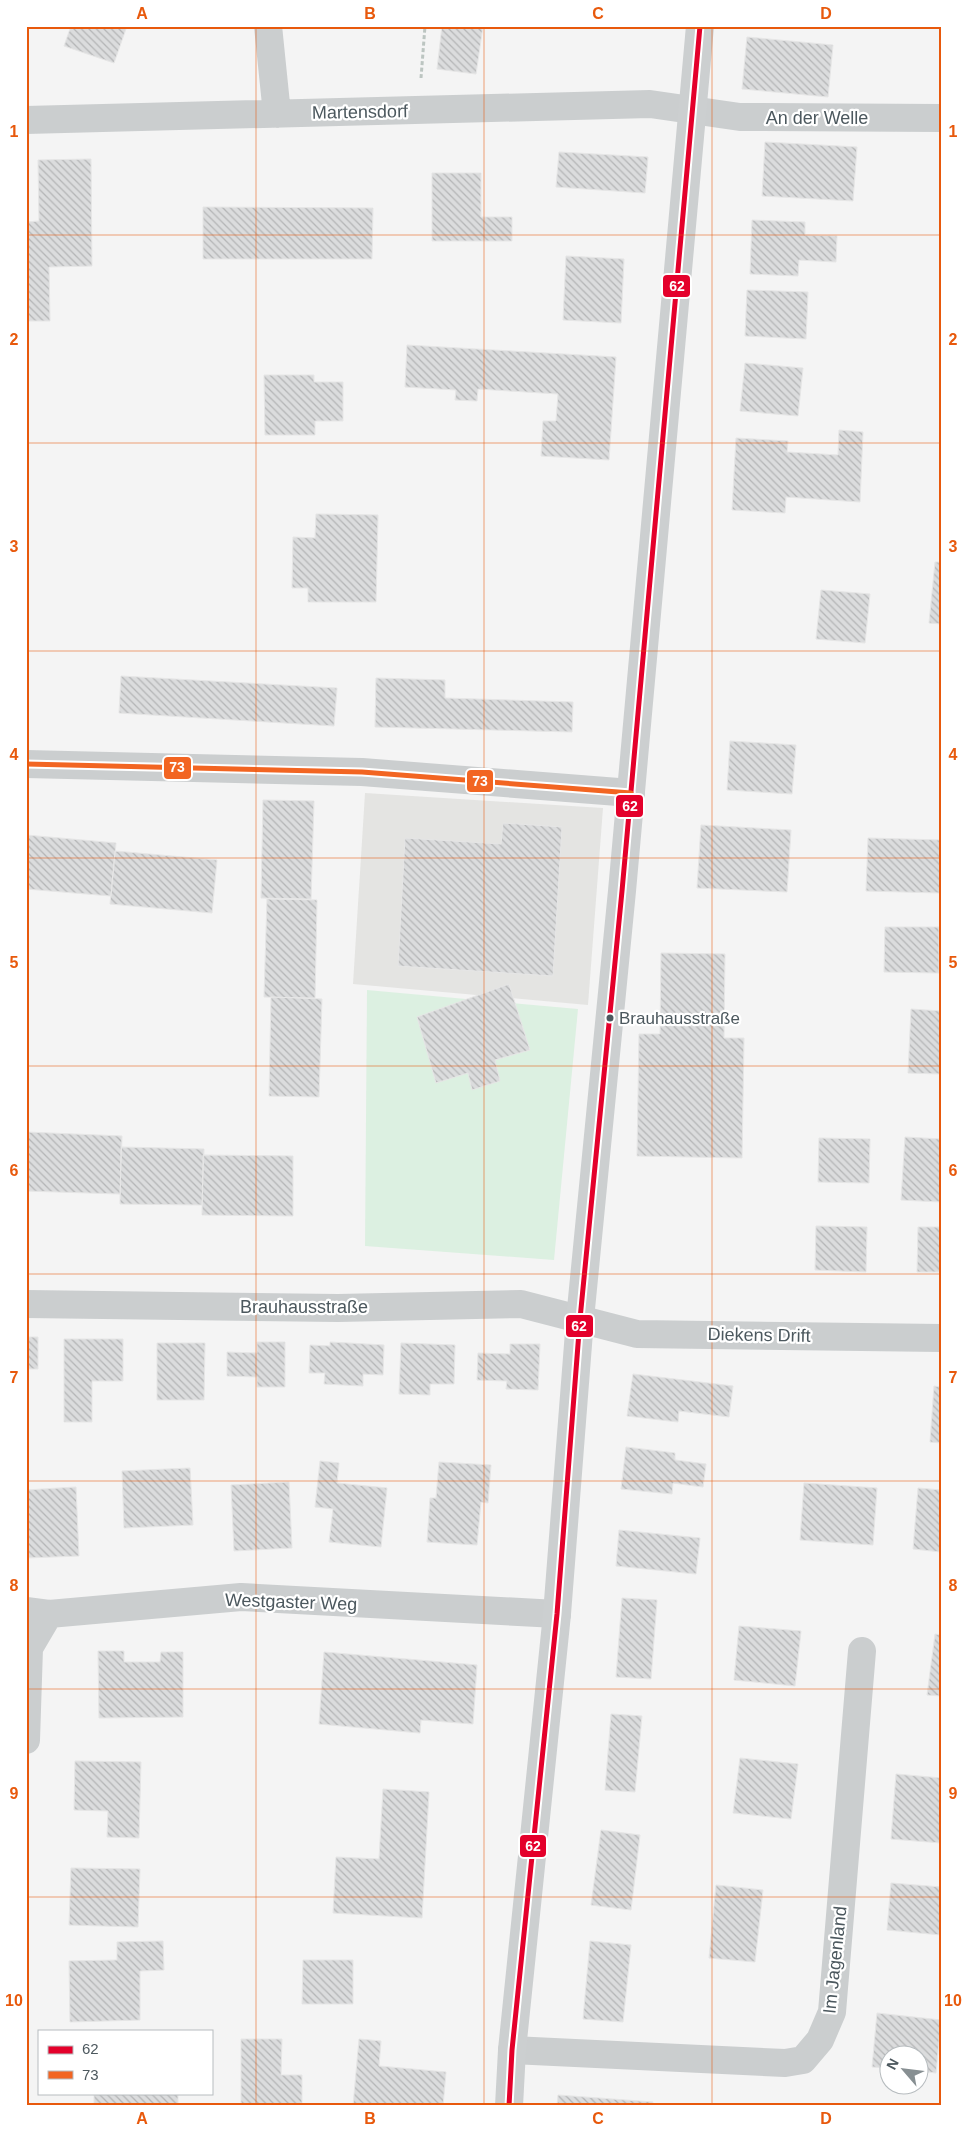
<svg xmlns="http://www.w3.org/2000/svg" width="967" height="2132" viewBox="0 0 967 2132" font-family="Helvetica,sans-serif">
  <style>
    .commercial { fill: #e4e4e2 }
    .garden { fill: #dcf0e1 }
    .building { fill: url(#building-back-hatch); stroke: #e6e6e6 }
    .lines { fill: none; stroke-linecap: round; stroke-linejoin: round }
    .path { stroke: #bcc5c1; stroke-width: 3; stroke-dasharray: 4 2.5; stroke-linecap: butt }
    .minor { stroke: #cbcecf; stroke-width: 28 }
    .secondary { stroke: #cccfd0; stroke-width: 28 }
    .bus-1-casing { stroke: #fff; stroke-width: 9 }
    .bus-2-casing { stroke: #fff; stroke-width: 9 }
    .bus-1 { stroke: #e4002b; stroke-width: 5 }
    .bus-2 { stroke: #f26522; stroke-width: 5 }
    .grid { fill: none; stroke: #e8590c; stroke-width: 1; stroke-opacity: 0.55 }
    .bus-dot { fill: #4c585e; stroke: #fff; stroke-width: 2 }
    .labels { text-anchor: middle; dominant-baseline: central; stroke-width: 4.5; stroke-linejoin: round; paint-order: stroke }
    .bus-label { font-size: 17px; fill: #4c585e; stroke: #fff; text-anchor: start }
    .street-label { font-size: 18px; fill: #4c585e; stroke: #fff }
    .line-badge { stroke: #fff; stroke-width: 2 }
    .badge-label { font-size: 14px; text-anchor: middle; font-weight: bold; fill: #fff }
    .neatline { fill: none; stroke: #e8590c; stroke-width: 2 }
    .grid-label { font-size: 16px; text-anchor: middle; font-weight: bold; fill: #e8590c }
  </style>
  <defs>
    <pattern id="building-back-hatch" width="6" height="6" patternUnits="userSpaceOnUse" patternTransform="scale(1.25)"><rect width="6" height="6" fill="#dbdcdd"/><path d="M-1 5l2 2M0 0l6 6M5-1l2 2" fill="none" stroke="#b4b5b6"/></pattern>
  </defs>
  <rect width="100%" height="100%" fill="#f4f4f4"/>
  <path class="commercial" d="M 365,793 L 603,808 L 588,1005 L 353,984 Z"/>
  <path class="garden" d="M 367,990 L 578,1009 L 554,1260 L 365,1246 Z"/>
  <path class="building" d="M 71,26 L 127,26 L 114,63 L 64,46 Z
    M 442,26 L 483,26 L 476,74 L 437,69 Z
    M 747,37 L 833,45 L 828,97 L 742,89 Z
    M 765,142 L 857,147 L 853,201 L 762,196 Z
    M 559,152 L 648,157 L 645,193 L 556,187 Z
    M 91,159 L 92,266 L 49,267 L 50,321 L 26,321 L 26,222 L 39,221 L 38,160 Z
    M 432,173 L 481,173 L 481,217 L 512,217 L 512,241 L 432,241 Z
    M 203,207 L 373,208 L 372,259 L 203,259 Z
    M 752,220 L 805,222 L 805,235 L 837,236 L 836,262 L 799,260 L 798,276 L 750,274 Z
    M 566,256 L 624,259 L 621,323 L 563,320 Z
    M 747,290 L 808,292 L 806,339 L 745,336 Z
    M 407,345 L 616,357 L 609,460 L 541,456 L 543,421 L 556,421 L 558,394 L 478,389 L 477,401 L 455,400 L 456,390 L 405,387 Z
    M 745,363 L 803,368 L 798,416 L 740,411 Z
    M 264,375 L 314,375 L 314,382 L 343,382 L 343,421 L 315,421 L 315,435 L 265,435 Z
    M 839,430 L 863,432 L 860,502 L 786,497 L 785,513 L 732,510 L 736,438 L 788,441 L 787,452 L 838,455 Z
    M 316,514 L 378,515 L 376,602 L 308,602 L 308,588 L 292,588 L 293,537 L 315,538 Z
    M 935,562 L 941,562 L 941,624 L 929,623 Z
    M 821,590 L 870,594 L 865,643 L 816,639 Z
    M 121,676 L 337,688 L 334,726 L 119,713 Z
    M 376,678 L 445,680 L 445,698 L 573,702 L 572,732 L 375,727 Z
    M 730,741 L 796,745 L 792,794 L 727,790 Z
    M 263,800 L 314,801 L 311,899 L 261,898 Z
    M 503,823 L 562,827 L 553,976 L 398,966 L 405,838 L 501,844 Z
    M 701,825 L 791,830 L 787,892 L 697,888 Z
    M 26,835 L 116,843 L 111,896 L 26,889 Z
    M 868,838 L 941,840 L 941,893 L 866,891 Z
    M 115,851 L 217,860 L 212,913 L 110,904 Z
    M 267,899 L 317,900 L 315,998 L 264,997 Z
    M 885,927 L 939,927 L 939,973 L 884,972 Z
    M 661,953 L 725,954 L 724,1038 L 744,1038 L 742,1158 L 637,1156 L 639,1034 L 660,1034 Z
    M 509,984 L 530,1050 L 495,1060 L 500,1081 L 472,1090 L 468,1073 L 436,1083 L 417,1017 Z
    M 271,997 L 322,999 L 319,1097 L 269,1096 Z
    M 911,1009 L 941,1011 L 941,1074 L 908,1073 Z
    M 26,1132 L 122,1136 L 120,1194 L 26,1191 Z
    M 905,1137 L 941,1139 L 941,1202 L 901,1200 Z
    M 819,1138 L 870,1139 L 869,1183 L 818,1182 Z
    M 121,1147 L 204,1149 L 202,1205 L 120,1204 Z
    M 203,1155 L 293,1156 L 293,1216 L 202,1215 Z
    M 816,1226 L 867,1227 L 866,1272 L 815,1270 Z
    M 918,1227 L 941,1227 L 941,1272 L 917,1272 Z
    M 26,1337 L 38,1337 L 38,1369 L 26,1369 Z
    M 64,1339 L 123,1339 L 123,1381 L 92,1381 L 92,1422 L 64,1422 Z
    M 257,1342 L 285,1342 L 285,1387 L 257,1387 L 257,1377 L 227,1376 L 227,1352 L 257,1353 Z
    M 330,1342 L 384,1345 L 383,1375 L 363,1374 L 363,1386 L 324,1384 L 325,1373 L 309,1373 L 310,1345 L 330,1346 Z
    M 157,1343 L 205,1343 L 204,1400 L 157,1400 Z
    M 401,1343 L 455,1345 L 454,1384 L 430,1384 L 430,1395 L 399,1394 Z
    M 510,1344 L 540,1344 L 538,1390 L 506,1389 L 507,1381 L 477,1380 L 478,1353 L 510,1354 Z
    M 633,1374 L 733,1386 L 729,1417 L 679,1411 L 678,1422 L 627,1416 Z
    M 934,1386 L 941,1387 L 941,1443 L 930,1442 Z
    M 626,1447 L 675,1453 L 675,1460 L 706,1464 L 703,1487 L 673,1483 L 672,1494 L 621,1489 Z
    M 320,1461 L 339,1463 L 337,1483 L 387,1488 L 381,1547 L 329,1542 L 333,1509 L 315,1507 Z
    M 439,1462 L 491,1465 L 488,1503 L 481,1502 L 477,1545 L 427,1542 L 430,1498 L 436,1498 Z
    M 190,1468 L 193,1525 L 124,1528 L 122,1471 Z
    M 289,1482 L 292,1548 L 234,1551 L 231,1485 Z
    M 804,1483 L 877,1488 L 873,1545 L 800,1540 Z
    M 76,1487 L 79,1556 L 26,1558 L 26,1490 Z
    M 918,1488 L 941,1490 L 941,1552 L 913,1549 Z
    M 619,1530 L 700,1538 L 696,1574 L 616,1566 Z
    M 622,1598 L 657,1600 L 651,1679 L 616,1677 Z
    M 739,1626 L 801,1631 L 795,1686 L 734,1680 Z
    M 935,1634 L 941,1635 L 941,1696 L 927,1695 Z
    M 98,1651 L 124,1651 L 124,1662 L 160,1662 L 161,1652 L 183,1652 L 183,1717 L 99,1718 Z
    M 324,1652 L 477,1665 L 473,1724 L 421,1720 L 420,1733 L 319,1724 Z
    M 611,1714 L 642,1716 L 635,1792 L 605,1790 Z
    M 740,1758 L 798,1764 L 791,1819 L 733,1813 Z
    M 75,1761 L 141,1762 L 139,1838 L 107,1837 L 108,1811 L 74,1810 Z
    M 896,1774 L 941,1778 L 941,1843 L 891,1839 Z
    M 383,1789 L 429,1792 L 422,1918 L 333,1913 L 336,1857 L 379,1859 Z
    M 601,1830 L 640,1835 L 631,1910 L 591,1905 Z
    M 71,1868 L 140,1869 L 138,1927 L 69,1925 Z
    M 891,1883 L 941,1887 L 941,1935 L 887,1930 Z
    M 716,1885 L 763,1890 L 755,1962 L 709,1958 Z
    M 163,1941 L 164,1970 L 140,1971 L 140,2020 L 70,2022 L 69,1961 L 117,1960 L 117,1942 Z
    M 590,1941 L 631,1945 L 623,2022 L 583,2019 Z
    M 303,1960 L 353,1960 L 353,2004 L 302,2004 Z
    M 877,2013 L 941,2020 L 936,2073 L 920,2071 L 920,2054 L 890,2054 L 890,2068 L 872,2067 Z
    M 241,2039 L 282,2039 L 281,2075 L 302,2075 L 302,2106 L 241,2106 Z
    M 359,2039 L 381,2041 L 379,2066 L 446,2072 L 443,2106 L 353,2106 Z
    M 94,2093 L 178,2093 L 178,2106 L 94,2106 Z
    M 558,2095 L 653,2102 L 652,2106 L 557,2106 Z"/>
  <g class="lines">
    <path class="path" d="M 421,78 L 425,26"/>
    <path class="minor" d="M 268,26 L 277,114
      M 26,120 L 650,104 L 740,117 L 941,118
      M 26,764 L 362,772 L 631,793
      M 26,1304 L 338,1308 L 521,1304 L 637,1334 L 941,1338
      M 26,1611 L 49,1614 L 241,1597 L 557,1614
      M 26,1740 L 29,1648 L 49,1614
      M 512,2050 L 785,2063 L 803,2060 L 820,2040 L 832,2012 L 862,1651"/>
    <path class="secondary" d="M 509,2106 L 512,2050 L 557,1614 L 580,1319 L 622,891 L 700,26"/>
    <defs>
      <path id="bus-1" d="M 509,2106 L 512,2050 L 557,1614 L 580,1319 L 622,891 L 700,26"/>
      <path id="bus-2" d="M 26,764 L 362,772 L 631,793"/>
    </defs>
    <use href="#bus-1" class="bus-1-casing"/>
    <use href="#bus-2" class="bus-2-casing"/>
    <use href="#bus-1" class="bus-1"/>
    <use href="#bus-2" class="bus-2"/>
  </g>
  <path class="grid" d="M 256,26 L 256,2106M 484,26 L 484,2106M 712,26 L 712,2106M 26,235 L 941,235M 26,443 L 941,443M 26,651 L 941,651M 26,858 L 941,858M 26,1066 L 941,1066M 26,1274 L 941,1274M 26,1481 L 941,1481M 26,1689 L 941,1689M 26,1897 L 941,1897"/>
  <circle class="bus-dot" cx="610" cy="1018" r="4.5"/>
  <g class="labels">
    <g class="bus-label">
      <text x="619" y="1018">Brauhausstraße</text>
    </g>
    <g class="street-label">
      <text transform="translate(360 112) rotate(-1)">Martensdorf</text>
      <text x="817" y="118">An der Welle</text>
      <text x="304" y="1307">Brauhausstraße</text>
      <text transform="translate(759 1335) rotate(1)">Diekens Drift</text>
      <text transform="translate(291 1602) rotate(2)">Westgaster Weg</text>
      <text transform="translate(835 1960) rotate(-84)">Im Jagenland</text>
    </g>
  </g>
  <g class="line-badge">
    <rect x="662" y="274" width="29" height="24" rx="5" fill="#e4002b"/>
    <rect x="163" y="756" width="29" height="24" rx="5" fill="#f26522"/>
    <rect x="466" y="769" width="28" height="24" rx="5" fill="#f26522"/>
    <rect x="615" y="794" width="29" height="24" rx="5" fill="#e4002b"/>
    <rect x="565" y="1314" width="29" height="24" rx="5" fill="#e4002b"/>
    <rect x="519" y="1834" width="28" height="24" rx="5" fill="#e4002b"/>
  </g>
  <g class="badge-label">
    <text x="677" y="291">62</text>
    <text x="177" y="772">73</text>
    <text x="480" y="786">73</text>
    <text x="630" y="811">62</text>
    <text x="579" y="1331">62</text>
    <text x="533" y="1851">62</text>
  </g>
  <rect width="967" height="2132" fill="none" stroke="#ffffff" stroke-width="55"/>
  <rect x="38" y="2030" width="175" height="65" fill="#ffffff" stroke="#b7bcbf"/>
  <rect x="48" y="2046" width="25" height="8" fill="#e4002b" stroke="#b7bcbf"/>
  <text x="82" y="2054" font-size="15" fill="#4c585e">62</text>
  <rect x="48" y="2071" width="25" height="8" fill="#f26522" stroke="#b7bcbf"/>
  <text x="82" y="2080" font-size="15" fill="#4c585e">73</text>
  <g transform="translate(904 2070) rotate(298)"><circle r="24" fill="#ffffff" stroke="#b7bcbf"/>
  <path d="M0-4L9 19L0 12L-9 19Z" fill="#878f92"/>
  <text y="-8" font-size="14" font-weight="bold" text-anchor="middle" fill="#4c585e">N</text>
  </g>
  <rect x="28" y="28" width="912" height="2076" class="neatline"/>
  <g class="grid-label">
    <text x="142" y="19">A</text>
    <text x="370" y="19">B</text>
    <text x="598" y="19">C</text>
    <text x="826" y="19">D</text>
    <text x="14" y="137">1</text>
    <text x="953" y="137">1</text>
    <text x="14" y="345">2</text>
    <text x="953" y="345">2</text>
    <text x="14" y="552">3</text>
    <text x="953" y="552">3</text>
    <text x="14" y="760">4</text>
    <text x="953" y="760">4</text>
    <text x="14" y="968">5</text>
    <text x="953" y="968">5</text>
    <text x="14" y="1176">6</text>
    <text x="953" y="1176">6</text>
    <text x="14" y="1383">7</text>
    <text x="953" y="1383">7</text>
    <text x="14" y="1591">8</text>
    <text x="953" y="1591">8</text>
    <text x="14" y="1799">9</text>
    <text x="953" y="1799">9</text>
    <text x="14" y="2006">10</text>
    <text x="953" y="2006">10</text>
    <text x="142" y="2124">A</text>
    <text x="370" y="2124">B</text>
    <text x="598" y="2124">C</text>
    <text x="826" y="2124">D</text>
  </g>
</svg>
